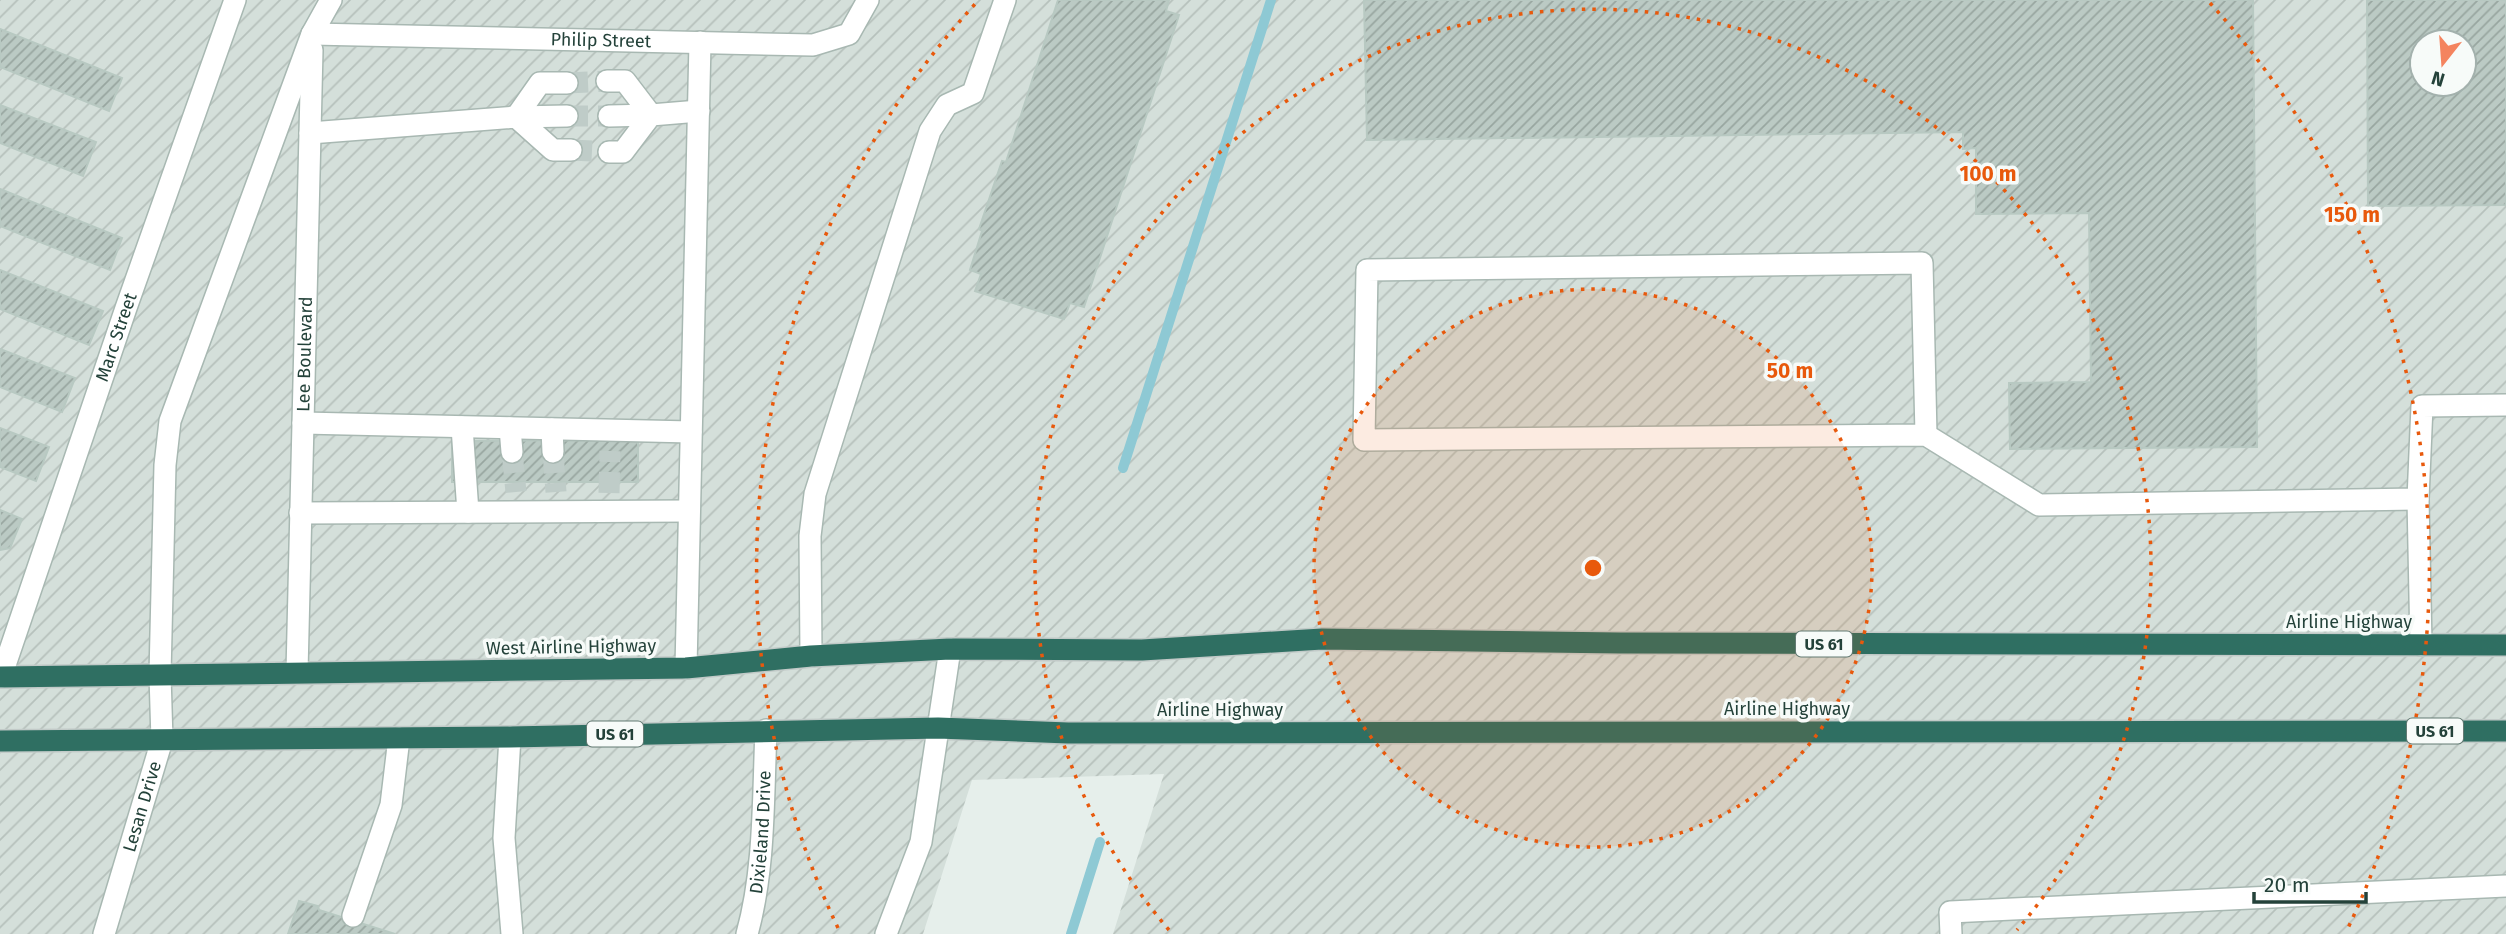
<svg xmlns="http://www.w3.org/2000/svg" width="2506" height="934" viewBox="0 0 2506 934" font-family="'Fira Sans',sans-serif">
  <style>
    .industrial { fill: url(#industrial-furrows); fill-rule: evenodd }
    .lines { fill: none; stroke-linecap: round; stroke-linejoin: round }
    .stream { stroke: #8ec9d4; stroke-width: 10 }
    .building { fill: url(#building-hatch); stroke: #b8c9c2; stroke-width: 2; fill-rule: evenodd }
    .minor-tunnel { stroke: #bfccc8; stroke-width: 21; stroke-dasharray: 21 10; stroke-linecap: butt }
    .minor-casing { stroke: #a8b8b2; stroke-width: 24 }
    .highway-casing { stroke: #c2cac8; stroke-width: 24 }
    .minor { stroke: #fff; stroke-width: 21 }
    .highway { stroke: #2f6f62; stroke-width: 21 }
    .ring { fill: none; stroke: #e8590c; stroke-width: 3.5; stroke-dasharray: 3.5 7 }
    .labels { text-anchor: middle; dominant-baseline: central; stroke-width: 7; stroke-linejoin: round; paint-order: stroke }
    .shield { fill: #f7fbf9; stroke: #637a73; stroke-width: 2 }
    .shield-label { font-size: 16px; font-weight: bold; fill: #24423a }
    .street-label { font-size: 18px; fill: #24423a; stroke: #f7fbf9 }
    .centre { fill: #e8590c; stroke: #f7fbf9; stroke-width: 3.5 }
    .ring-label { font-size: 21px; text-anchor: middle; font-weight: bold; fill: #e8590c; stroke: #f7fbf9; stroke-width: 7; stroke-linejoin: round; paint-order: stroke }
  </style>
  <defs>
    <pattern id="industrial-furrows" width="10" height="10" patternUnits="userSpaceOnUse" patternTransform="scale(1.75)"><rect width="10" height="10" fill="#d4dfda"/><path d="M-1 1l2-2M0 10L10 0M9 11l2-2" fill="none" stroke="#b6c1bc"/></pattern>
    <pattern id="building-hatch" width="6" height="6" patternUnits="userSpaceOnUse" patternTransform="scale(1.75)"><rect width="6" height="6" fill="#bbcac4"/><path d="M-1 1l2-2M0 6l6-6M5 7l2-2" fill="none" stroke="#98a6a0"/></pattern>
  </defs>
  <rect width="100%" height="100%" fill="#e6efeb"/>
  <path class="industrial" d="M 0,0 L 2506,0 L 2506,934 L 1113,934 L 1164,774 L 972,780 L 923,934 L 0,934 ZM 2422,42 L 2464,42 L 2464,84 L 2422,84 Z"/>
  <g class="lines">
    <path class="stream" d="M 1123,468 L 1271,0
      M 1071,934 L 1100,842"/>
  </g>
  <path class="building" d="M 1058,0 L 1169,0 L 1166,11 L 1179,15 L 1084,307 L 1070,303 L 1064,319 L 975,291 L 981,274 L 970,270 L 982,231 L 979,229 L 1002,161 L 1006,162 Z
    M 1364,0 L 2253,0 L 2257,447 L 2010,449 L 2009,383 L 2091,382 L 2089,213 L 1976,214 L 1976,148 L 1963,149 L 1963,132 L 1367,140 Z
    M 2367,0 L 2506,0 L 2506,205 L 2368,206 ZM 2422,42 L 2464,42 L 2464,84 L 2422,84 Z
    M 0,29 L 122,78 L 109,111 L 0,67 Z
    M 0,105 L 96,142 L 83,176 L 0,143 Z
    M 0,189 L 122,238 L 110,270 L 0,226 Z
    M 0,270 L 103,311 L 89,345 L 0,309 Z
    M 0,349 L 75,378 L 62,412 L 0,387 Z
    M 0,428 L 49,447 L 36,481 L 0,467 Z
    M 638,440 L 638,482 L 452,482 L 452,441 Z
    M 0,510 L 22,519 L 10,548 L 0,550 Z
    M 299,901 L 318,906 L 319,910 L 395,934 L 288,934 Z"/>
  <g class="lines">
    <path class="minor-tunnel" d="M 567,83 L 607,81
      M 567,116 L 609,116
      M 571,150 L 609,152
      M 512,452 L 516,492
      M 553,452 L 556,492
      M 609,493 L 610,451"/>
    <defs>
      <g id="minor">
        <path id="s1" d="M 312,34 L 813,45 L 849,34 L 868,0"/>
        <path d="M 607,81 L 625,81 L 651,115"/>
        <path d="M 609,116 L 651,115"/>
        <path d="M 516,117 L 540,83 L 567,83"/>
        <path d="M 516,117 L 567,116"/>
        <path d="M 310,133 L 516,117 L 553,150 L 571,150"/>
        <path d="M 609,152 L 623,152 L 651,115 L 699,111"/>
        <path d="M 303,423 L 691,432"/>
        <path d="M 462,427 L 468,512"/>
        <path d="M 510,428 L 512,452"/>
        <path d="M 552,429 L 553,452"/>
        <path d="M 1926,435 L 1922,263 L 1367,270 L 1364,440 L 1926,435 L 2039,505 L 2418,499 L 2422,406 L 2506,405"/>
        <path d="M 2418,499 L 2421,645"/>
        <path d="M 300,513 L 689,511"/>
        <path d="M 811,656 L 810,536 L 815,494 L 930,131 L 947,105 L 973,93 L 1005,0"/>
        <path d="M 686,668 L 700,42"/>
        <path id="s2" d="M 297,672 L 312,50"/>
        <path id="s3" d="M 1,677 L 126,308 L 235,0"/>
        <path d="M 510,737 L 504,838 L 512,934"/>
        <path d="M 353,916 L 391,805 L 399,738"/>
        <path id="s4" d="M 104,934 L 162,740 L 160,675 L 165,465 L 170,421 L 312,34 L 331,0"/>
        <path id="s5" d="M 747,934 C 765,869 763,798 766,730"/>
        <path d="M 886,934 L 921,842 L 950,649"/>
        <path d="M 1951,934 L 1950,912 L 2506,886"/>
      </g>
      <path id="highway" d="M 0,677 L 686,668 L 811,656 L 950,649 L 1142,650 L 1322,639 L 1620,643 L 2506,645
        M 0,741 L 510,737 L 938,728 L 1068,733 L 2506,731"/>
    </defs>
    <use href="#minor" class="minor-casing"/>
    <use href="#highway" class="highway-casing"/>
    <use href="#minor" class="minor"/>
    <use href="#highway" class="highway"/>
  </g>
  <circle cx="1593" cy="568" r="279" fill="#e8590c" fill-opacity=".12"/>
  <g class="ring">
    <circle cx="1593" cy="568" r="279"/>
    <path d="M1169 930A558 558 0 1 1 2017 930"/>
    <path d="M838 928A837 837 0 0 1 976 3M2210 3A837 837 0 0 1 2348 928"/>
  </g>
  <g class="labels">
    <g class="shield">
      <rect x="1796" y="631.5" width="56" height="25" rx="5"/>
      <rect x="2407" y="718.5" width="56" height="25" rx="5"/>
      <rect x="587" y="721.5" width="56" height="25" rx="5"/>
    </g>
    <g class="shield-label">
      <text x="1824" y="644">US 61</text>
      <text x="2435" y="731">US 61</text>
      <text x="615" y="734">US 61</text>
    </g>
    <g class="street-label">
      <text stroke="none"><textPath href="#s1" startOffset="289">Philip Street</textPath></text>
      <text stroke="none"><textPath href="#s3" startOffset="359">Marc Street</textPath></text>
      <text stroke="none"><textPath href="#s2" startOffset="318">Lee Boulevard</textPath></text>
      <text x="2349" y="622">Airline Highway</text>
      <text transform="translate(571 647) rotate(-1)">West Airline Highway</text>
      <text x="1787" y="709">Airline Highway</text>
      <text x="1220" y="710">Airline Highway</text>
      <text stroke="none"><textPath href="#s4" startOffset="133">Lesan Drive</textPath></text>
      <text stroke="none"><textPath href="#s5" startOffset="103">Dixieland Drive</textPath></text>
    </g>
  </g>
  <circle cx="1593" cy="568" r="10" class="centre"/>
  <g class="ring-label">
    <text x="1988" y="181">100 m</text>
    <text x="2352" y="222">150 m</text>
    <text x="1790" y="378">50 m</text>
  </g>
  <g transform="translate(2443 63) rotate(197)"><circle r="33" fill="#f7fbf9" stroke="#a3b1ad" stroke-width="2"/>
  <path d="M0-5L12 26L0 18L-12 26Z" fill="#f4845f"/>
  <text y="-10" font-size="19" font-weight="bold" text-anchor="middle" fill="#24423a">N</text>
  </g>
  <path d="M2254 892v10h112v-10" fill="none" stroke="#24423a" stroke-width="3.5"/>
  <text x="2264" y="892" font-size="21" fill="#24423a" stroke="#f7fbf9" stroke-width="5" paint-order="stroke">20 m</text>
</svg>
